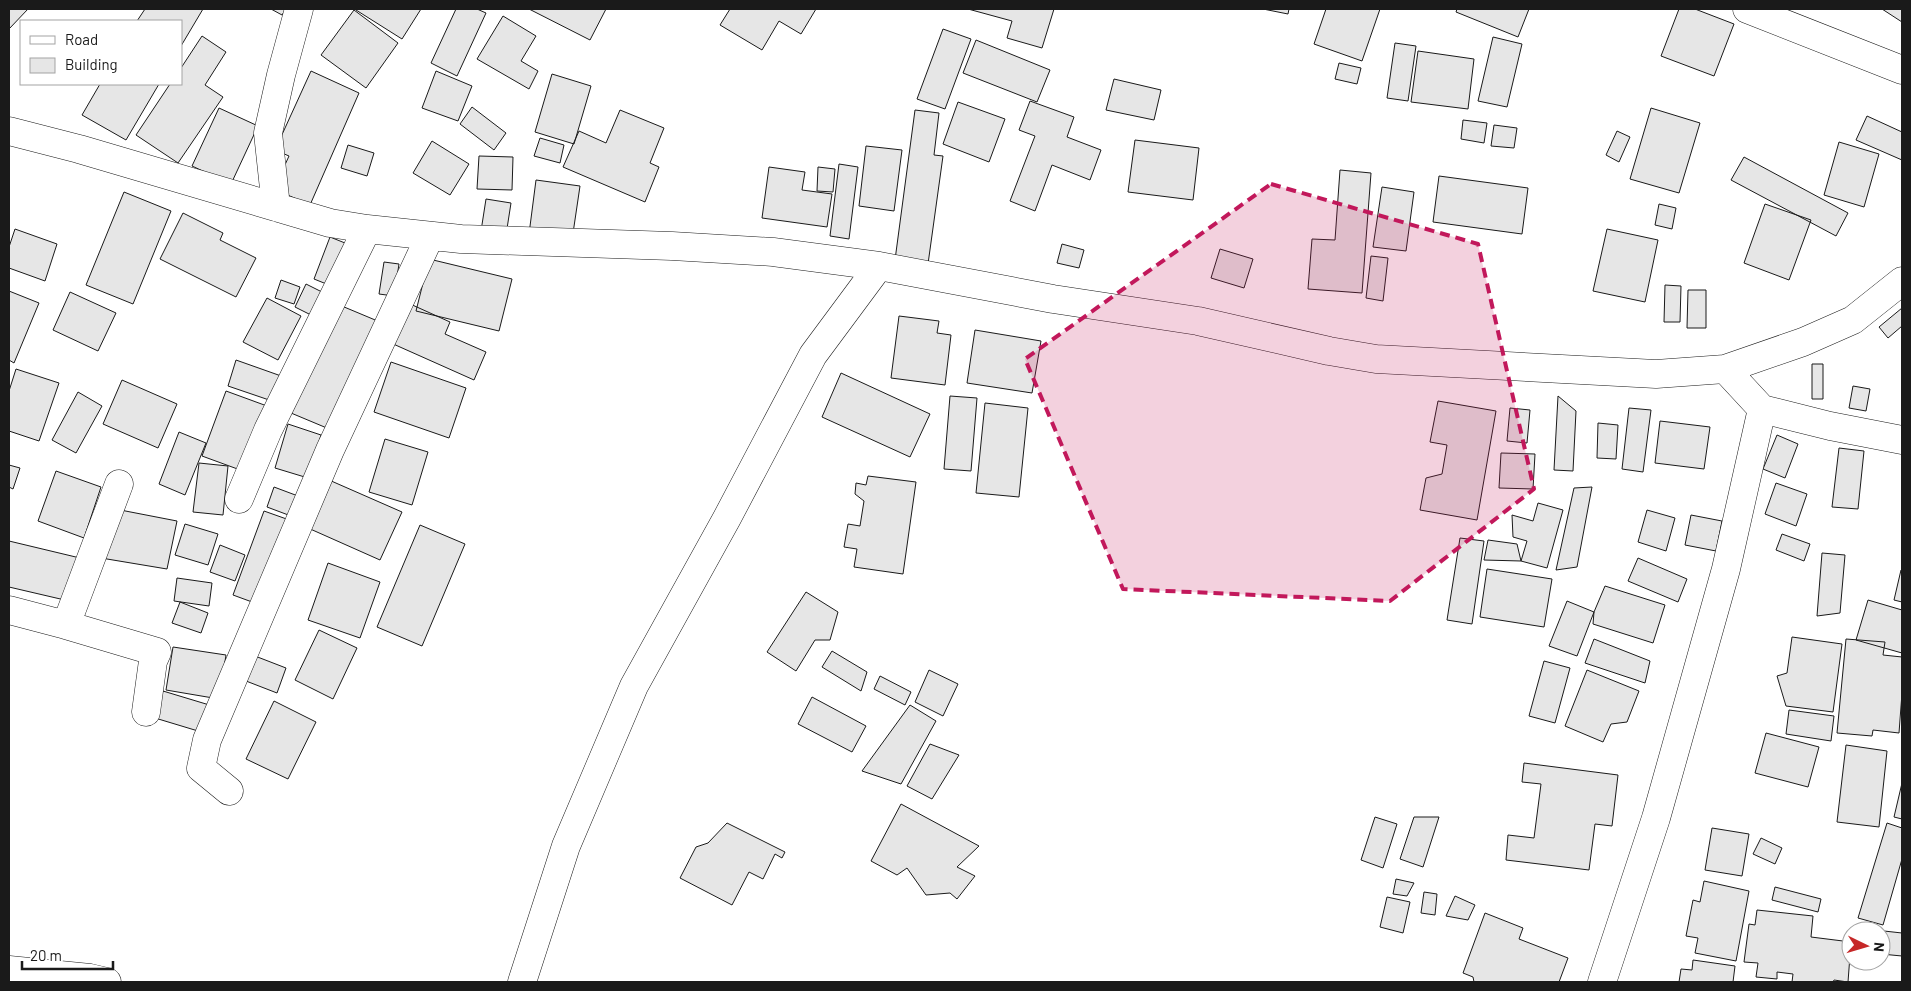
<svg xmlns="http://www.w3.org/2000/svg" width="1911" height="991" viewBox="0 0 1911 991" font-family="Barlow,sans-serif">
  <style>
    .building { fill: #e6e6e6; stroke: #1a1a1a }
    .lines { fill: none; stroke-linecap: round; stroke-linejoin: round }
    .minor-casing { stroke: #1a1a1a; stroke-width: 29 }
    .minor { stroke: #fff; stroke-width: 28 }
    .marked { fill: #c2185b; fill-opacity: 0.2; stroke: #c2185b; stroke-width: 4; stroke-dasharray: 10 6; stroke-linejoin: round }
  </style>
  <rect width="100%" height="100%" fill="#fff"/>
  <path class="building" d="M 9,9 L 28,9 L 9,29 Z
    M 145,9 L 203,9 L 181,46 L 181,21 L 137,21 Z
    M 271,9 L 286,9 L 282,15 Z
    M 356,9 L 421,9 L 402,39 L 356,10 Z
    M 456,9 L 477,9 L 486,13 L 457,76 L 431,63 Z
    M 529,9 L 606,9 L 590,40 Z
    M 730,9 L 816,9 L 801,34 L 779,21 L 762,50 L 720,25 Z
    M 968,9 L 1054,9 L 1042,48 L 1007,38 L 1012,21 Z
    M 1263,9 L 1289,9 L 1288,14 Z
    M 1326,9 L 1380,9 L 1362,61 L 1314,44 Z
    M 1457,9 L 1529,9 L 1518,37 L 1456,12 Z
    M 1679,9 L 1695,9 L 1734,24 L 1714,76 L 1661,56 Z
    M 1882,9 L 1902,9 L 1902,22 Z
    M 354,10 L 398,43 L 366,88 L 321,55 Z
    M 503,16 L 536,36 L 521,61 L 538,71 L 529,89 L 477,59 Z
    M 943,29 L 971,39 L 945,109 L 917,99 Z
    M 202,36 L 226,52 L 205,85 L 223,97 L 178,163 L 136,135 L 170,84 L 181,84 L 181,68 Z
    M 1493,37 L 1522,44 L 1507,107 L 1478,101 Z
    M 976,40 L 1050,70 L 1037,102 L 963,73 Z
    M 1395,43 L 1416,46 L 1408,101 L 1387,98 Z
    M 1418,51 L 1474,59 L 1468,109 L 1411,102 Z
    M 1339,63 L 1361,68 L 1357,84 L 1335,79 Z
    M 311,71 L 359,93 L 310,205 L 274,189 L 289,156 L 275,150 Z
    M 436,71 L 472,86 L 458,121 L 422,108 Z
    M 552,74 L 591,86 L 574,144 L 535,132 Z
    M 1114,79 L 1161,90 L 1154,120 L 1106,110 Z
    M 100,84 L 159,84 L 126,140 L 82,115 Z
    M 1030,101 L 1074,117 L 1067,137 L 1101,150 L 1090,180 L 1052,165 L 1035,211 L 1010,201 L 1035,136 L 1019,130 Z
    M 958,102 L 1005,119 L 989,162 L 943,144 Z
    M 472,107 L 506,133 L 494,150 L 460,124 Z
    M 219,108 L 258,126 L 231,184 L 192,166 Z
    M 1651,108 L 1700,123 L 1679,193 L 1630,179 Z
    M 620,110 L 664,128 L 650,163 L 659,167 L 645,202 L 563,167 L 579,131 L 606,143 Z
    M 915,110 L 939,113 L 934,155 L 943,156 L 928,264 L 895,260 Z
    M 1867,116 L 1902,132 L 1902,160 L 1856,140 Z
    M 1463,120 L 1487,123 L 1484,143 L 1461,139 Z
    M 1494,125 L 1517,128 L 1514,148 L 1491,146 Z
    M 1617,131 L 1630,137 L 1619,162 L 1606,155 Z
    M 540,138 L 564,145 L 560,163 L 534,156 Z
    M 1135,140 L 1199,148 L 1193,200 L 1128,192 Z
    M 432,141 L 469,164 L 450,195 L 413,173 Z
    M 1839,142 L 1879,154 L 1864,207 L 1824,195 Z
    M 348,145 L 374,153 L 367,176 L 341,168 Z
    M 866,146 L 902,150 L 894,211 L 859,206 Z
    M 479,156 L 513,157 L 512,190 L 477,189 Z
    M 1744,157 L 1848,213 L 1836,236 L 1731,180 Z
    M 839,164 L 858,167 L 849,239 L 830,236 Z
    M 769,167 L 805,172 L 802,190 L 832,194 L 827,227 L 762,218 Z
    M 818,167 L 835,169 L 833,192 L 817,191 Z
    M 1340,170 L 1371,173 L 1362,293 L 1308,289 L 1312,239 L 1335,240 Z
    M 1439,176 L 1528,188 L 1522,234 L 1433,222 Z
    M 536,180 L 580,186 L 572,240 L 529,234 Z
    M 1382,187 L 1414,192 L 1406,251 L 1373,247 Z
    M 124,192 L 171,211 L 133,304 L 86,285 Z
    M 486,199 L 511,203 L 506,235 L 481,231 Z
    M 1659,204 L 1676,208 L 1672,229 L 1655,225 Z
    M 1765,204 L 1811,220 L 1789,280 L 1744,263 Z
    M 183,213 L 223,233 L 220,240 L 256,258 L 236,297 L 160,259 Z
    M 15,229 L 57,244 L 45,281 L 9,268 L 9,247 Z
    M 1607,229 L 1658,240 L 1645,302 L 1593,291 Z
    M 330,237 L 350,245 L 334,287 L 314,279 Z
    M 1062,244 L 1084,250 L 1079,268 L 1057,263 Z
    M 1220,249 L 1253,259 L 1244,288 L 1211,278 Z
    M 1371,256 L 1388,258 L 1383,301 L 1366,298 Z
    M 429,259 L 512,279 L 499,331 L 416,311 Z
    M 384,262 L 399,264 L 394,296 L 379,294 Z
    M 281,280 L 300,287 L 294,304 L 275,298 Z
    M 306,284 L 326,294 L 315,317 L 295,307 Z
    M 1665,285 L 1681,286 L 1680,322 L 1664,322 Z
    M 1688,290 L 1706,290 L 1706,328 L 1687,328 Z
    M 9,291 L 39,303 L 14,363 L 9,360 Z
    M 70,292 L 116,313 L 98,351 L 53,330 Z
    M 267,298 L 301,316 L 278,360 L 243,342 Z
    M 408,303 L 450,322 L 445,334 L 486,352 L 474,380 L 391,343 Z
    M 337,304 L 380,322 L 334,431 L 291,413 Z
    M 1902,308 L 1902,326 L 1888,338 L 1879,327 Z
    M 899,316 L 939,321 L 937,333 L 951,335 L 945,385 L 891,378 Z
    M 975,330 L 1041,341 L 1032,393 L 967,383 Z
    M 236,360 L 284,377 L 275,402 L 228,386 Z
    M 391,362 L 466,388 L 449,438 L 374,412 Z
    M 1812,364 L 1823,364 L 1823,399 L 1812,399 Z
    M 16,369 L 59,383 L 39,441 L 9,431 L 9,391 Z
    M 841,373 L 930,414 L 910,457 L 822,417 Z
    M 122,380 L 177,404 L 158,448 L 103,424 Z
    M 1853,386 L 1870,389 L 1866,411 L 1849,408 Z
    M 226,391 L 267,406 L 243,471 L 202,456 Z
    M 78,392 L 102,406 L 76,453 L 52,440 Z
    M 950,396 L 977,398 L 971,471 L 944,469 Z
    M 1558,396 L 1576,411 L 1573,471 L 1554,470 Z
    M 1438,401 L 1496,411 L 1477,520 L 1420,510 L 1426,478 L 1442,474 L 1447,445 L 1430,442 Z
    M 985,403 L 1028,408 L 1019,497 L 976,493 Z
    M 1510,408 L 1530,410 L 1527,443 L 1507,441 Z
    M 1629,408 L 1651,410 L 1643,472 L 1622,469 Z
    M 1660,421 L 1710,427 L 1704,469 L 1655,463 Z
    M 1598,423 L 1618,425 L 1616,459 L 1597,458 Z
    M 288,424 L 321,435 L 308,478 L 275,468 Z
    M 179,432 L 206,443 L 185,495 L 159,484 Z
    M 1777,435 L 1798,444 L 1785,478 L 1763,469 Z
    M 385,439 L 428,452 L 412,505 L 369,492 Z
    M 1839,448 L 1864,451 L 1858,509 L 1832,507 Z
    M 1501,453 L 1535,454 L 1533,489 L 1499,488 Z
    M 199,463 L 228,466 L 223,515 L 193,512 Z
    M 9,465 L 20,468 L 13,489 L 9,487 Z
    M 56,471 L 101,487 L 84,538 L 38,521 Z
    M 868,476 L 916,482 L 903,574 L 854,567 L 857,549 L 844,547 L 848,524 L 860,526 L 864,501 L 855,494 L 856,483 L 866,485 Z
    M 329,480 L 402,512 L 380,560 L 308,528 Z
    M 1776,483 L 1807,494 L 1796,526 L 1765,514 Z
    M 274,487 L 306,499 L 299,519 L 267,507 Z
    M 1592,487 L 1577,567 L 1556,570 L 1574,488 Z
    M 1538,503 L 1563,510 L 1547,568 L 1521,561 L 1527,541 L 1513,537 L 1512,515 L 1533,521 Z
    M 110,508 L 177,521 L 167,569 L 101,558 Z
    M 1647,510 L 1675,518 L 1666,551 L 1638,542 Z
    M 264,511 L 295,522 L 263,606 L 233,595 Z
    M 1691,515 L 1722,521 L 1716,551 L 1685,545 Z
    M 185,524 L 218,534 L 208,565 L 175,555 Z
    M 420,525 L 465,544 L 422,646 L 377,627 Z
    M 1782,534 L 1810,544 L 1804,561 L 1776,550 Z
    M 1460,538 L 1484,541 L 1472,624 L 1447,620 Z
    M 1488,540 L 1517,544 L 1521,561 L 1484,560 Z
    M 9,541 L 80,558 L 69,601 L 9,587 Z
    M 220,545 L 245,555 L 235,581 L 210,572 Z
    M 1822,553 L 1845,555 L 1840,613 L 1817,616 Z
    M 1638,558 L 1687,579 L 1678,602 L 1628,581 Z
    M 328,563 L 380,582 L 360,638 L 308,620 Z
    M 1487,569 L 1552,579 L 1544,627 L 1480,617 Z
    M 1901,570 L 1902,570 L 1902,602 L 1894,600 Z
    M 177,578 L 212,583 L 209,606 L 174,601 Z
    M 1605,586 L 1665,605 L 1653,643 L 1593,624 L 1594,612 Z
    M 806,592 L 838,612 L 830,640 L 815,640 L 796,671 L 767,652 Z
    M 1868,600 L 1902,610 L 1902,653 L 1856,640 Z
    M 1567,601 L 1594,612 L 1577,656 L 1549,646 Z
    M 180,602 L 208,613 L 201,633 L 172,623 Z
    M 319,630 L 357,648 L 333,699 L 295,680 Z
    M 1792,637 L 1842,644 L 1833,712 L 1786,706 L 1777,676 L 1787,673 Z
    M 1594,639 L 1650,661 L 1645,683 L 1585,663 Z
    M 1846,639 L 1885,642 L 1883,655 L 1902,657 L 1902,693 L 1899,733 L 1873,730 L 1872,736 L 1837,733 Z
    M 173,647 L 226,655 L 219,699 L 166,690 Z
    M 832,651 L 867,672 L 861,691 L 822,667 Z
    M 255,656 L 286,668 L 277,693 L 246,681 Z
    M 1544,661 L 1570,668 L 1555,723 L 1529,716 Z
    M 929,670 L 958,684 L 943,716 L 915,702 Z
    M 1587,670 L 1639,691 L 1627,722 L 1611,724 L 1603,742 L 1565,726 Z
    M 880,676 L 911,692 L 905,705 L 874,689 Z
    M 163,691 L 216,707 L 208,734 L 155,718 Z
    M 812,697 L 866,726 L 852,752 L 798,724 Z
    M 274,701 L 316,722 L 288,779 L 246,759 Z
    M 910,705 L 936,721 L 901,784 L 862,771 Z
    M 1789,710 L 1834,716 L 1831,741 L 1786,734 Z
    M 1766,733 L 1819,747 L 1808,787 L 1755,773 Z
    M 930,744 L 959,755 L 932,799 L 907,786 Z
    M 1846,745 L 1887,751 L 1879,827 L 1837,822 Z
    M 1524,763 L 1618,775 L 1612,826 L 1595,824 L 1589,870 L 1506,860 L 1508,835 L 1534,838 L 1541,784 L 1522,782 Z
    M 1902,783 L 1902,819 L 1894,817 Z
    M 901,804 L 979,846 L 957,867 L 975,876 L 957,899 L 950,893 L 926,895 L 907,868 L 897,875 L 871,861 Z
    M 1375,817 L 1397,824 L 1383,868 L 1361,860 Z
    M 1414,817 L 1439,817 L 1423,867 L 1400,859 Z
    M 727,823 L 785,852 L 782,858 L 775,854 L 763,879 L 749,872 L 732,905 L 680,878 L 696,847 L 708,843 Z
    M 1887,823 L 1902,828 L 1902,859 L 1883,925 L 1858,918 Z
    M 1712,828 L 1749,834 L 1742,876 L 1705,870 Z
    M 1761,838 L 1782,848 L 1775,864 L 1753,854 Z
    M 1396,879 L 1414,883 L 1407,896 L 1393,894 Z
    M 1704,881 L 1749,891 L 1736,961 L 1695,953 L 1698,938 L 1686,936 L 1693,900 L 1700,902 Z
    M 1775,887 L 1821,899 L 1818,912 L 1772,900 Z
    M 1424,892 L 1437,894 L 1435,915 L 1421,913 Z
    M 1455,896 L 1475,905 L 1468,920 L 1446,916 Z
    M 1387,897 L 1410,902 L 1403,933 L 1380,927 Z
    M 1757,910 L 1813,916 L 1811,937 L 1851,942 L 1848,982 L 1834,980 L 1833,982 L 1792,982 L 1793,974 L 1777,972 L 1777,979 L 1756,977 L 1758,963 L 1744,962 L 1749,924 L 1755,925 Z
    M 1485,913 L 1523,928 L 1519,939 L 1568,958 L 1559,982 L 1474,982 L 1473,977 L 1463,973 Z
    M 1857,928 L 1902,933 L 1902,956 L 1881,954 L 1881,931 L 1857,931 Z
    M 1693,960 L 1735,966 L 1733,982 L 1679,982 L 1681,969 L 1692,970 Z"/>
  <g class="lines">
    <defs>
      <path id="minor" d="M 1747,9 L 1902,70
        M 9,131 L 79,149 L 330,223 L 367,229 L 461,239 L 672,246 L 773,252 L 879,266 L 1053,299 L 1198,321 L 1329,351 L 1376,359 L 1656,374 L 1725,369 L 1803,342 L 1853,320 L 1902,281
        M 276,207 L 268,133 L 281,75 L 299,9
        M 1725,369 L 1762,409 L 1830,426 L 1902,440
        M 239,499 L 268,430 L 367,229
        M 9,610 L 66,625 L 157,652 L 153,661 L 146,712
        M 66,625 L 119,484
        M 229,791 L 201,768 L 207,740 L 330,450 L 430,236
        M 9,970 L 90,978 L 107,982
        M 522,982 L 566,846 L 634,686 L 727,518 L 813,355 L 879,266
        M 1602,982 L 1656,818 L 1726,569 L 1762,409"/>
    </defs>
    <use href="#minor" class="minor-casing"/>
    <use href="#minor" class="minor"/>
  </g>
  <path class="marked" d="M 1271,184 L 1478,244 L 1534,489 L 1390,601 L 1123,589 L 1025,359 Z"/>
  <rect width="1911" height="991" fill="none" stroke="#1a1a1a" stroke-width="20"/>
  <rect x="20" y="20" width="162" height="65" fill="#ffffff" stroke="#a3a3a3"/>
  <rect x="30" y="36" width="25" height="8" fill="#ffffff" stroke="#a3a3a3"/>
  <text x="65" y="45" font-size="15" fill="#1a1a1a">Road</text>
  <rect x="30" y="58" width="25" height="15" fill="#e6e6e6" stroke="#a3a3a3"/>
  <text x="65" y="70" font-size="15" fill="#1a1a1a">Building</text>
  <g transform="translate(1866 946) rotate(95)"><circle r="24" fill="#ffffff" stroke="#a3a3a3"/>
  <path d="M0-4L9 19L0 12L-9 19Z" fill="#c62828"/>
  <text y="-8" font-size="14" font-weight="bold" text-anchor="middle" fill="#1a1a1a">N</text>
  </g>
  <path d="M22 961v8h91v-8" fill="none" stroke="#1a1a1a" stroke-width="2.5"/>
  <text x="30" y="961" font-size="15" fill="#1a1a1a" stroke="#ffffff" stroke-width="4" paint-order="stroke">20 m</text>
</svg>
